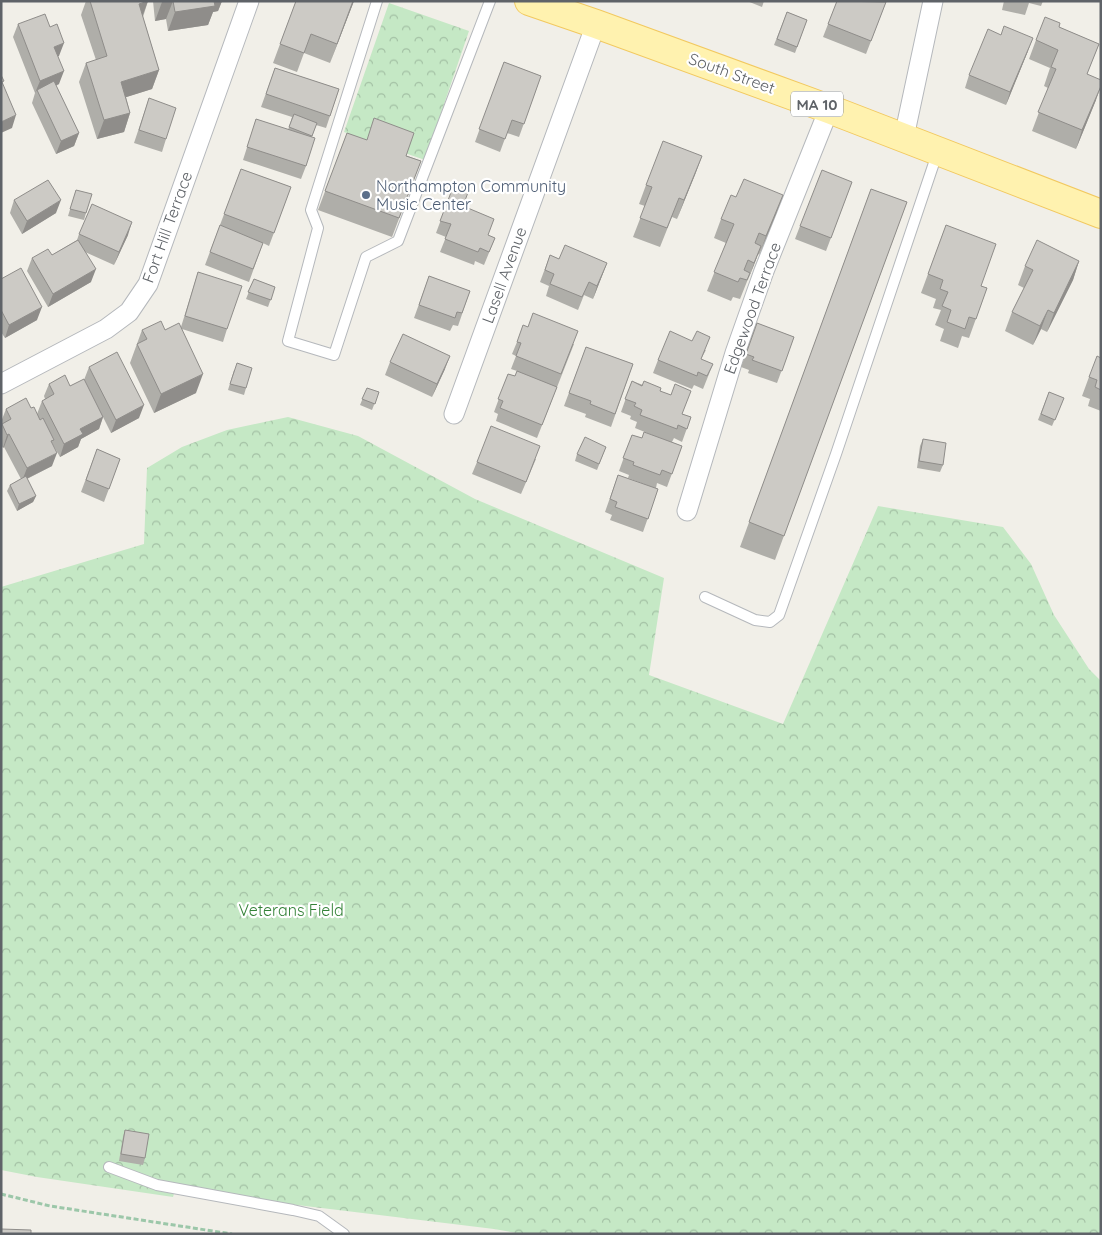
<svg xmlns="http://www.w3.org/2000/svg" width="1102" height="1235" viewBox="0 0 1102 1235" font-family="Quicksand,sans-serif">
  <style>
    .forest { fill: url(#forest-crowns) }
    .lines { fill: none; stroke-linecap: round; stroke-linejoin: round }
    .lane-casing { stroke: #b5b8bc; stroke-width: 12 }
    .street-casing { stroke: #b5b8bc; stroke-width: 21 }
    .primary-casing { stroke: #f2c960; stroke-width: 30 }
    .path { stroke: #9cc7a9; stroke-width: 3; stroke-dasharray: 5 2.5; stroke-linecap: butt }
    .lane { stroke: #fff; stroke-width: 10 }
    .street { stroke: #fff; stroke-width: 19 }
    .primary { stroke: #fff2af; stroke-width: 28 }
    .wall { fill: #afaea9 }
    .shaded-wall { fill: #8f8d8a }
    .building { fill: #cccac5; stroke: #8f8d8a }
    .service-dot { fill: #5c6f8a; stroke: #fff; stroke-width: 2 }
    .labels { text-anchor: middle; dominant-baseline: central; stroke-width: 4.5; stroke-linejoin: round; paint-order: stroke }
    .shield { fill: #fff; stroke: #8f9295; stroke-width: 1 }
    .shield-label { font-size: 15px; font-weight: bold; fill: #5f6368 }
    .street-label { font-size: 16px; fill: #5f6368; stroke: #fff }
    .service-label { font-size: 16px; fill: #4e5e75; stroke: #fff; text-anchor: start }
    .park-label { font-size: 16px; fill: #348238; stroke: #fff }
  </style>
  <defs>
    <pattern id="forest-crowns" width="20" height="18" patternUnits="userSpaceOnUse" patternTransform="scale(1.25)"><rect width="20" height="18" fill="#c5e8c5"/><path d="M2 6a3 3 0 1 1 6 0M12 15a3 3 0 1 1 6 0" fill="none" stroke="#a3c0a4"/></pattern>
  </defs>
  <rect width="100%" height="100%" fill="#f1efe8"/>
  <path class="forest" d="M 389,3 L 469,31 L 425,160 L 344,132 Z
    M 288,417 L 358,436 L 475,499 L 664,578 L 649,675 L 783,724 L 878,506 L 1003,527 L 1031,564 L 1054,615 L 1089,669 L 1101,681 L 1101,1234 L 522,1234 L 494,1229 L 175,1190 L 173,1197 L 37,1177 L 1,1170 L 1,587 L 144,544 L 147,468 L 182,447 L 227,430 Z"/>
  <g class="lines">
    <defs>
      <path id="lane" d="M 377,1 L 311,210 L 318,228 L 288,341 L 334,355 L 366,257 L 398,241 L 490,1
        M 705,597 L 755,620 L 770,622 L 779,615 L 836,454 L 938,151
        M 109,1167 L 157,1185 L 293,1210 L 319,1216 L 344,1234"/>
      <path id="street" d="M 904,137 L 933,1
        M 1,384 L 106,329 L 129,312 L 148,284 L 249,1
        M 454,414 L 596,24
        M 687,511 L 735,353 L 764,271 L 829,109"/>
      <path id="primary" d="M 529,1 L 596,24 L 829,109 L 1101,214"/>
    </defs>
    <use href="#lane" class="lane-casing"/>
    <use href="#street" class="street-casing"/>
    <use href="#primary" class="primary-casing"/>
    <path class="path" d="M 1,1194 L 50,1206 L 232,1234"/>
    <use href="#lane" class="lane"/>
    <use href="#street" class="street"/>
    <use href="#primary" class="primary"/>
  </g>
  <path class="wall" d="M 86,1 L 148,1 L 143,17 L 159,70 L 152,89 L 126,97 L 130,113 L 124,132 L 97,139 L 79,82 L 86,63 L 96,60 L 81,15 Z
    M 153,1 L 222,1 L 218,11 L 213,12 L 208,25 L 168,31 L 166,19 L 155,21 Z
    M 296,1 L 354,1 L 330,63 L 304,53 L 297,72 L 273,63 Z
    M 747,1 L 764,1 L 762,7 Z
    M 837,1 L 886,2 L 866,54 L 823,37 Z
    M 1004,1 L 1043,1 L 1041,6 L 1029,3 L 1025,15 L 1002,10 Z
    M 787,12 L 807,20 L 795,53 L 774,45 Z
    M 18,24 L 59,56 L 58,56 L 59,84 L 56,86 L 79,133 L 74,146 L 56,154 L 32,103 L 35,93 L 13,37 Z
    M 1059,27 L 1099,44 L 1087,74 L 1096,100 L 1076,149 L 1032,131 L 1048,88 L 1044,86 L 1050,68 L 1029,59 L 1036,40 Z
    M 1028,51 L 1006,105 L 965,88 L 969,75 Z
    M 504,62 L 541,76 L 519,137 L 507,133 L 500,152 L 475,142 Z
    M 275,68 L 339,89 L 326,128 L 316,125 L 312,137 L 306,166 L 301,179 L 243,160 L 256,119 L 288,130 L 292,117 L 261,107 Z
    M 149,98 L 166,139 L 162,152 L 134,143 Z
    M 347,133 L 421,161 L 392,237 L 318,210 Z
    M 702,156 L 677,219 L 672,217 L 660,247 L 633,237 L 645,206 L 639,204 L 646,185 Z
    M 241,169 L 291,187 L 269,246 L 263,243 L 249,282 L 205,265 Z
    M 455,182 L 463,206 L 488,235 L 495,238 L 484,265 L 475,261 L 474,265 L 440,252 L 446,237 L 436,233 Z
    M 852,182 L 826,251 L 795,239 L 800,226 Z
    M 871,189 L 907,202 L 775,560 L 740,547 Z
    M 76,190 L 86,213 L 84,220 L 68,216 Z
    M 783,195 L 759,255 L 758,254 L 740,299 L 733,297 L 731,301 L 707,291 L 726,243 L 714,238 L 721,219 L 736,197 Z
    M 14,200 L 56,213 L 22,234 L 10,213 Z
    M 946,225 L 981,286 L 987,288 L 969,338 L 962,336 L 958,348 L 940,341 L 944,329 L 935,325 L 941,310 L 933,308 L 936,299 L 921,293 Z
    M 79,234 L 128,235 L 114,265 L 85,252 L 91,282 L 48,307 L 27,271 L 32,258 L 52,255 L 77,240 Z
    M 550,255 L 559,259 L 607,263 L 593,299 L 584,295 L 578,310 L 546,296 L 549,286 L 540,282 Z
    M 1079,261 L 1073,280 L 1047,332 L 1041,329 L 1033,345 L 1005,331 L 1012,312 L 1024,288 L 1018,285 L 1025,266 Z
    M 198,272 L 227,329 L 223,342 L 182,329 L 196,393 L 154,413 L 130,363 L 142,330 L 165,330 L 181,327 Z
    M 429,276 L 470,291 L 458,326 L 453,325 L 450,331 L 414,318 Z
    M 1,279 L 37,320 L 5,338 L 1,332 Z
    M 254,279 L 275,287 L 268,307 L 246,299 Z
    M 757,323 L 794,337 L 777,383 L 748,373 L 749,370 L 741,367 Z
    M 517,342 L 574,344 L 537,438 L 496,421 L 498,414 L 494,412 L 508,374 L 515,376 L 517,371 L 511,369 L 516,356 L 512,354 Z
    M 586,347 L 633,364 L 611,427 L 585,417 L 586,414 L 564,406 Z
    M 706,350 L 701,359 L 713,364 L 703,389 L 694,385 L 692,389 L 653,373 L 658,360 Z
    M 1101,358 L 1101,411 L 1088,406 L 1090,399 L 1082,396 L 1089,377 Z
    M 390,362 L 445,369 L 432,397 L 385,375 Z
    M 89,367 L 139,418 L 111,433 L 103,417 L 99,429 L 81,439 L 78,447 L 60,457 L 52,443 L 52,466 L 27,479 L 36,496 L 33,502 L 17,511 L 7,491 L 10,485 L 21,479 L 4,447 L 3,448 L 1,445 L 1,425 L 2,423 L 1,422 L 6,409 L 31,408 L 37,414 L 42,401 L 45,399 L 44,396 L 49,384 L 70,386 L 84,380 Z
    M 234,370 L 246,388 L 244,395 L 228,390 Z
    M 632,381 L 671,395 L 682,414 L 691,417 L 682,442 L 674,438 L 672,442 L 682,446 L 667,487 L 657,483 L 656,488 L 658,489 L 643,532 L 610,520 L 612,515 L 605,512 L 618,475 L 652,487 L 628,478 L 629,475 L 619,471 L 632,435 L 642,438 L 652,435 L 635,428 L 637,422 L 630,419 L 631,416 L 621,412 Z
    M 367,388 L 379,392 L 372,410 L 360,405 Z
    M 1049,392 L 1064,398 L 1052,426 L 1038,420 Z
    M 923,439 L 943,465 L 940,472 L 917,468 L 920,446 Z
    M 606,447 L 597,470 L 575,461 L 577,454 Z
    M 97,449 L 120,459 L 104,502 L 81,492 Z
    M 536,459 L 521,494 L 472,474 L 477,462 Z
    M 125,1130 L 145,1158 L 143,1165 L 119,1161 L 123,1137 Z"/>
  <path class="shaded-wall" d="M 148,1 L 141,20 L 139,4 Z
    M 173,1 L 166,19 L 155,21 L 162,2 Z
    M 211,1 L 222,1 L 218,11 L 213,12 L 208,25 L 168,31 L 175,12 Z
    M 353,1 L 354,1 L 330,63 L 337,44 Z
    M 1033,38 L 1028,51 L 1006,105 L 1010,92 Z
    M 64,43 L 59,56 L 50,60 L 54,47 Z
    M 159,70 L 152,89 L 114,101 L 121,82 Z
    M 64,71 L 59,84 L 38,92 L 37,90 L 35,93 L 40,81 Z
    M 1101,86 L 1096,100 L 1076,149 L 1082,130 Z
    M 130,113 L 124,132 L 97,139 L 104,120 Z
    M 16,115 L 12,128 L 1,133 L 1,122 Z
    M 79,133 L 74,146 L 56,154 L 61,141 Z
    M 702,156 L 695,175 L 677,219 L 684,200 Z
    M 783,195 L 776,214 L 759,255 L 766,236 Z
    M 61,200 L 56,213 L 22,234 L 27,221 Z
    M 132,222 L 128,235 L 114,265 L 119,252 Z
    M 761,246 L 754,265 L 747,282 L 754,263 Z
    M 1079,261 L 1073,280 L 1047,332 L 1054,313 Z
    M 607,263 L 602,276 L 593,299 L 597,286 Z
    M 96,269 L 91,282 L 48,307 L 53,294 Z
    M 42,307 L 37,320 L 5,338 L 9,325 Z
    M 1048,310 L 1041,329 L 1033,345 L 1040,326 Z
    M 450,356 L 445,369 L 432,397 L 437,384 Z
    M 203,374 L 196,393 L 154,413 L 161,394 Z
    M 144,405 L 139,418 L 111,433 L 116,420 Z
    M 103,417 L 99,429 L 81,439 L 78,447 L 60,457 L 64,444 L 80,429 Z
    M 9,434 L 4,447 L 3,448 L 7,435 Z
    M 57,453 L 52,466 L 22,481 L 27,468 Z
    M 36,496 L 33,502 L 17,511 L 19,504 Z"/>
  <path class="building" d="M 90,1 L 148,1 L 139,4 L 159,70 L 121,82 L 130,113 L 104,120 L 86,63 L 107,56 Z
    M 173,1 L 214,1 L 215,6 L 175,12 Z
    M 296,1 L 353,1 L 337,44 L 311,34 L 304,53 L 280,44 Z
    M 837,1 L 886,2 L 871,41 L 828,24 Z
    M 787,12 L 807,20 L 797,47 L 777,39 Z
    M 45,14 L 50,27 L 57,24 L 64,43 L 54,47 L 64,71 L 40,81 L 18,24 Z
    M 1045,17 L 1060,23 L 1059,27 L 1099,44 L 1087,74 L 1101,80 L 1101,86 L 1082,130 L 1038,112 L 1056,69 L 1051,67 L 1058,50 L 1036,40 Z
    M 1004,26 L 1033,38 L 1010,92 L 969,75 L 988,29 L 1001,35 Z
    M 504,62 L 541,76 L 524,124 L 512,120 L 505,139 L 479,129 Z
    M 275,68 L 339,89 L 330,116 L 266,94 Z
    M 1,75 L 4,81 L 2,82 L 16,115 L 1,122 Z
    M 54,81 L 79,133 L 61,141 L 37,90 Z
    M 149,98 L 176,108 L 166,139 L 139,130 Z
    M 294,114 L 317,123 L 312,136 L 289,127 Z
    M 374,118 L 414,133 L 406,156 L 421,161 L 399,218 L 325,191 L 347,133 L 367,140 Z
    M 256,119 L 315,138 L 306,166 L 247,147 Z
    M 663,141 L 702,156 L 684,200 L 679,198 L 667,228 L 640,218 L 652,187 L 646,185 Z
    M 241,169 L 291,187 L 274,233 L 224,214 Z
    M 822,170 L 852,182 L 831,238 L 800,226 Z
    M 744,179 L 783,195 L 766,236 L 759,233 L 755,243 L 761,246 L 754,263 L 748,260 L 744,270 L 750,273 L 747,280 L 740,278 L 738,282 L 714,272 L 734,224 L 721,219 L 731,195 L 736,197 Z
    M 48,180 L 61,200 L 27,221 L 14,200 Z
    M 455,182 L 470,187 L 463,206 L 494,219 L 488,235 L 495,238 L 489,252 L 480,248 L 478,252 L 445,239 L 451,224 L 440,221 Z
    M 871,189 L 907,202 L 784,536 L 749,522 Z
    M 76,190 L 92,194 L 86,213 L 70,209 Z
    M 92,204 L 132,222 L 119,252 L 79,234 Z
    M 220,225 L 263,243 L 253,269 L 210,252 Z
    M 946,225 L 996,244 L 981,286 L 987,288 L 976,319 L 969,317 L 965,329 L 947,322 L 951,310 L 942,306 L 948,292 L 940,289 L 943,280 L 928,274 Z
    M 78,240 L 96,269 L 53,294 L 32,258 L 48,249 L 52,255 Z
    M 1037,240 L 1079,261 L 1054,313 L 1048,310 L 1040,326 L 1012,312 L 1033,270 L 1025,266 Z
    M 565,245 L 607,263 L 597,286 L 589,282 L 582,297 L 550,284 L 554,274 L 545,270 L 550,255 L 559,259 Z
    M 21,268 L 42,307 L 9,325 L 1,310 L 1,279 Z
    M 198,272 L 242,286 L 227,329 L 185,316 Z
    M 429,276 L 470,291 L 462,313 L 457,312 L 455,318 L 419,305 Z
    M 254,279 L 275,287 L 271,300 L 248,292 Z
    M 533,313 L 578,331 L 561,374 L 516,356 L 521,343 L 517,342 L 523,325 L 528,327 Z
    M 161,321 L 165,330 L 179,323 L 203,374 L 161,394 L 137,344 L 147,339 L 142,330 Z
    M 757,323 L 794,337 L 782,371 L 752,360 L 754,357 L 746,354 Z
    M 670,331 L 692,341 L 697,331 L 710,337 L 701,359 L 713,364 L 707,376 L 698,372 L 697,376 L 658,360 Z
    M 403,334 L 450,356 L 437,384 L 390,362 Z
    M 586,347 L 633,364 L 615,414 L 590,404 L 591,401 L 569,393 Z
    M 117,352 L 144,405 L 116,420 L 89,367 Z
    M 1097,356 L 1101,358 L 1101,390 L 1095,387 L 1097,380 L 1089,377 Z
    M 237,363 L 252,368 L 246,388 L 230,384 Z
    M 517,371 L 557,387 L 542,425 L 500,408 L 503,401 L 498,399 L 508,374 L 515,376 Z
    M 65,375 L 70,386 L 84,379 L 103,417 L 80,429 L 83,434 L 64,444 L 42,401 L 54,394 L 49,384 Z
    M 632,381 L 642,386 L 644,381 L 661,388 L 660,391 L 671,395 L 675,384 L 691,391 L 682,414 L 691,417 L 687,429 L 678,425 L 677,429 L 640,415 L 642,410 L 634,406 L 636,403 L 625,399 Z
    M 367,388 L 379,392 L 375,404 L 362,399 Z
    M 1049,392 L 1064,398 L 1055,420 L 1041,414 Z
    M 26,398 L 31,408 L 34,407 L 40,420 L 43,418 L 54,440 L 51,441 L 57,453 L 27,468 L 9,434 L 7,435 L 2,424 L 11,419 L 6,409 Z
    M 491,426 L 540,446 L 526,482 L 477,462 Z
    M 644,432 L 682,446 L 672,474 L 662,470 L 660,475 L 633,465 L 634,462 L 623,458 L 632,435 L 642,438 Z
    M 585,437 L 606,447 L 599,464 L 577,454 Z
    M 923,439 L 946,443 L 943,465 L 919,461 Z
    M 97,449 L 120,459 L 109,489 L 86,480 Z
    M 618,475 L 658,489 L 648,519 L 615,507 L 617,502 L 610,499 Z
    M 26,476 L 36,496 L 19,504 L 10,485 Z
    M 125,1130 L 149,1134 L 145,1158 L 121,1154 Z
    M 1,1229 L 31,1230 L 31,1234 L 1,1234 Z"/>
  <circle class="service-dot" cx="366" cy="195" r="5"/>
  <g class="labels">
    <rect class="shield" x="791" y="91.5" width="52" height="25" rx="4"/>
    <g class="shield-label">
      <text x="817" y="104">MA 10</text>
    </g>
    <g class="street-label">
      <text transform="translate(732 73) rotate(20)">South Street</text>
      <text transform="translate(167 227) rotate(-70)">Fort Hill Terrace</text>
      <text transform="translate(504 275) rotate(-70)">Lasell Avenue</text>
      <text transform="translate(752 308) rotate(-70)">Edgewood Terrace</text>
    </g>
    <g class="service-label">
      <text x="376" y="186">Northampton Community<tspan x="376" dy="18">Music Center</tspan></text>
    </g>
    <g class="park-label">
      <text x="291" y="910">Veterans Field</text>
    </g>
  </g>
  <rect width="1102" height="1235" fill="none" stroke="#5f6368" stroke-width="5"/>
</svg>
